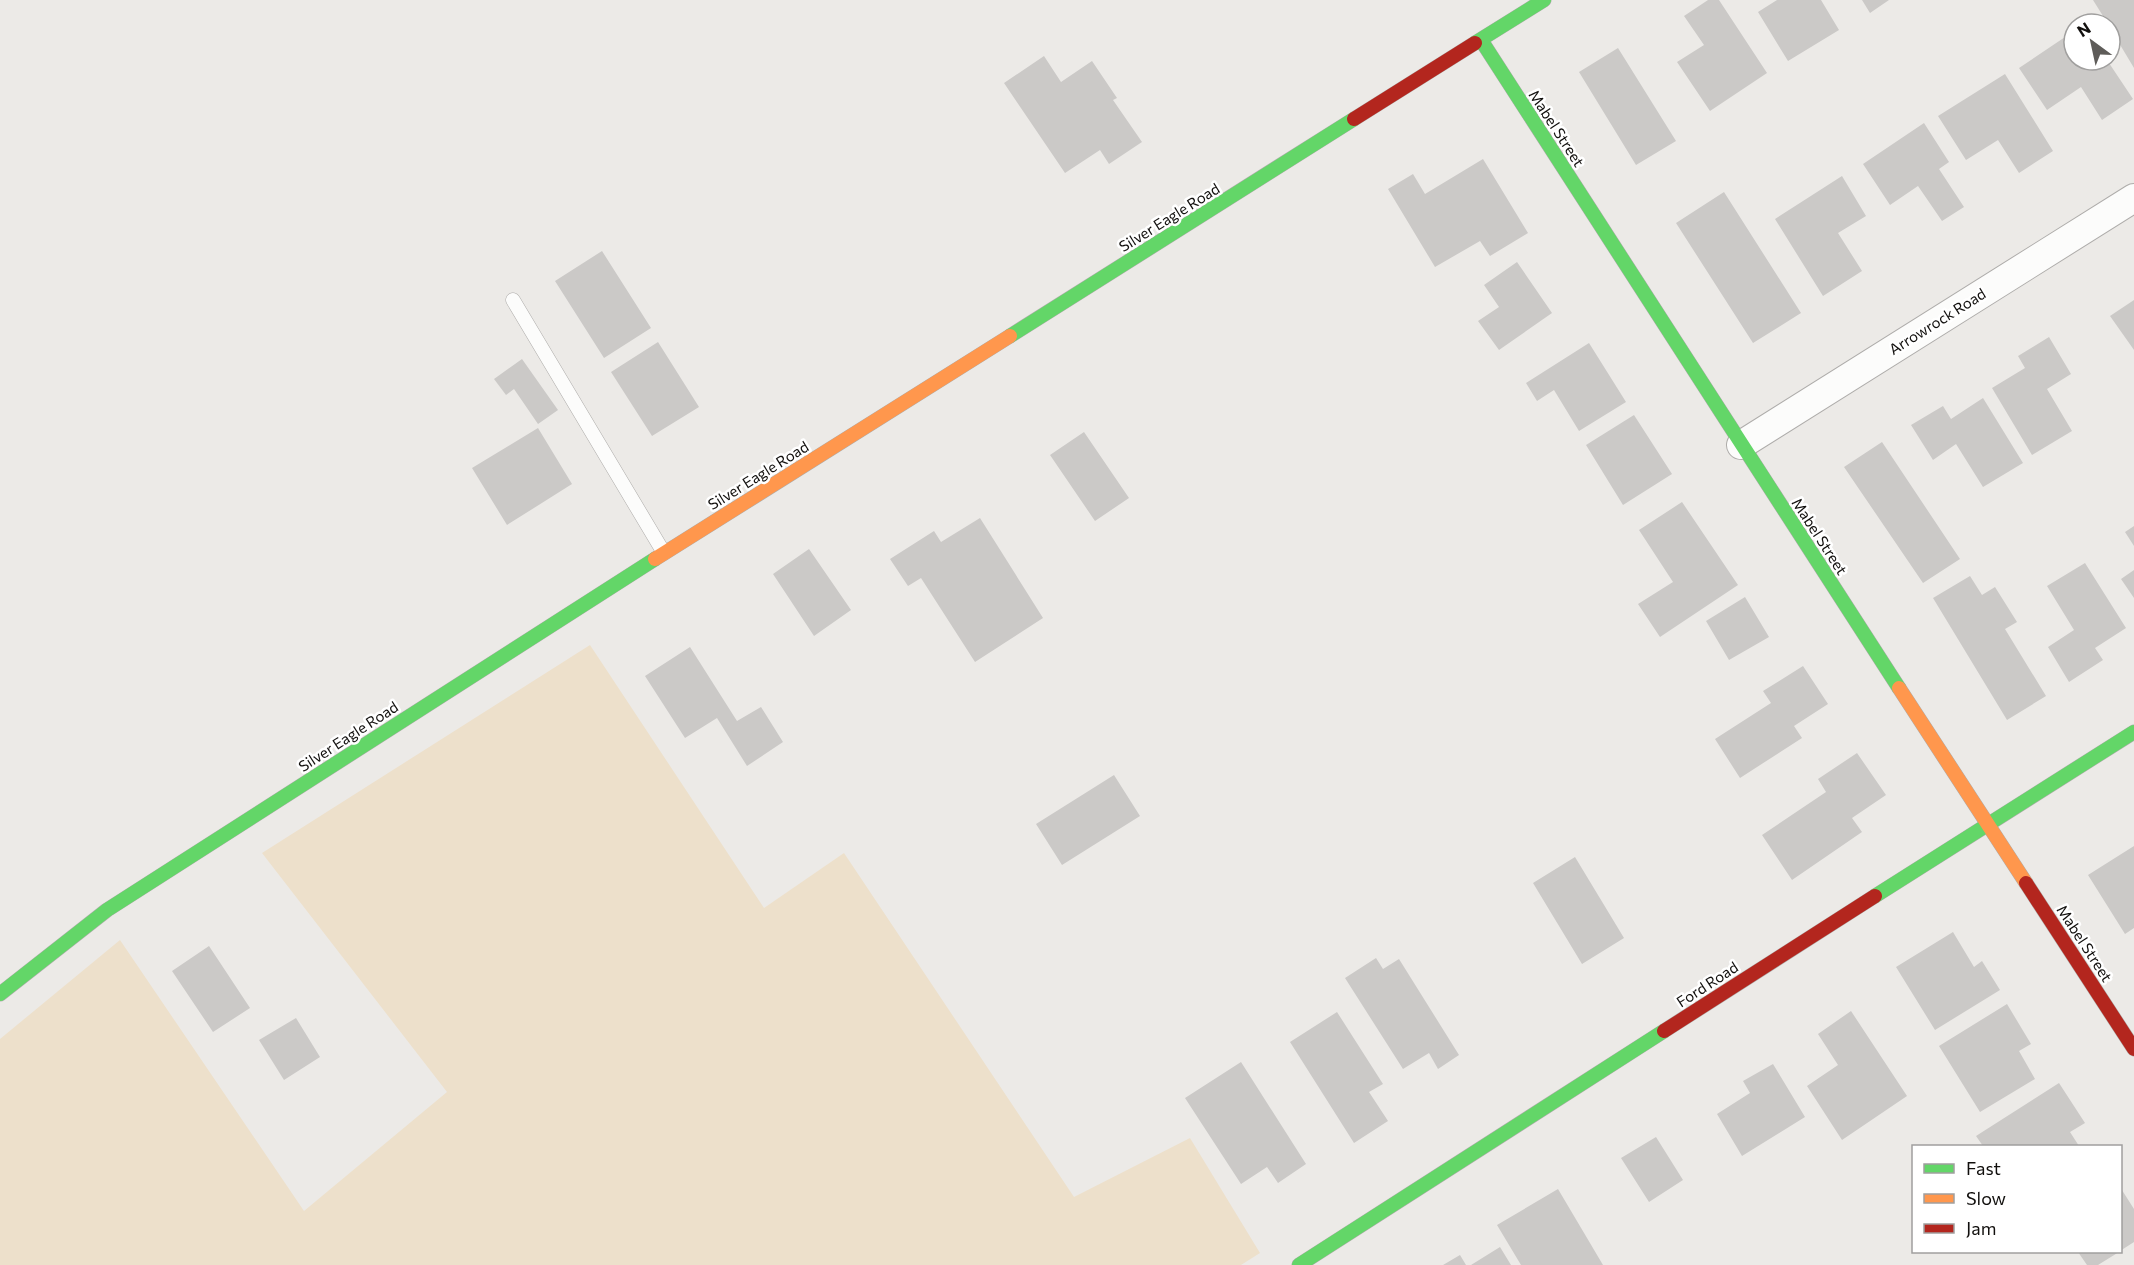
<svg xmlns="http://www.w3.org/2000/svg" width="2134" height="1265" viewBox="0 0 2134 1265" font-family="Commissioner,sans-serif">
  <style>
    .green { fill: #ede0cb }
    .building { fill: #cbc9c7 }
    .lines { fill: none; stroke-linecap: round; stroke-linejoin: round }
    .lane-casing { stroke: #aeacaa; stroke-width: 15 }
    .street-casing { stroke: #aeacaa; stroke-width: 30 }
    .fast-casing { stroke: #aeacaa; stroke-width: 15 }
    .slow-casing { stroke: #aeacaa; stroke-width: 15 }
    .jam-casing { stroke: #aeacaa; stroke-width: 15 }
    .lane { stroke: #fcfcfb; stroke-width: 14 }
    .street { stroke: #fcfcfb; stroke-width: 28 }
    .fast { stroke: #63d668; stroke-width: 14 }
    .slow { stroke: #ff974d; stroke-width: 14 }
    .jam { stroke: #b3261e; stroke-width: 14 }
    .labels { text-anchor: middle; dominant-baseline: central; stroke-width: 5; stroke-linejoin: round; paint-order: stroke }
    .street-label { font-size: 15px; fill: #110f0d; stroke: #fff }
  </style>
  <rect width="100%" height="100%" fill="#eceae7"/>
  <path class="green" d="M 590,645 L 764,908 L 844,853 L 1074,1197 L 1190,1138 L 1260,1253 L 1241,1265 L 0,1265 L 0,1039 L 120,940 L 304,1211 L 447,1092 L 262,853 Z"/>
  <path class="building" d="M 1708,0 L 1719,0 L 1767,73 L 1710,111 L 1677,62 L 1704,45 L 1684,16 Z
    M 1777,0 L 1821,0 L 1839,30 L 1788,61 L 1758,12 Z
    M 1862,0 L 1889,0 L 1870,13 Z
    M 2093,0 L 2134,0 L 2134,68 L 2110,28 L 2110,24 L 2108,24 Z
    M 2074,31 L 2074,60 L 2107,60 L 2133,99 L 2102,120 L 2081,87 L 2047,110 L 2019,68 Z
    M 1618,48 L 1676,141 L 1636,165 L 1579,72 Z
    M 1044,56 L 1061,82 L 1092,61 L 1117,98 L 1113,100 L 1142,142 L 1109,164 L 1100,150 L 1065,173 L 1004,83 Z
    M 2005,74 L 2053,151 L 2019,173 L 1998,140 L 1966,160 L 1938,116 Z
    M 1924,123 L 1949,162 L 1939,169 L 1964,207 L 1942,221 L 1918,186 L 1890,205 L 1863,164 Z
    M 1483,159 L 1528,233 L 1490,256 L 1480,241 L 1435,267 L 1388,189 L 1413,174 L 1425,194 Z
    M 1842,176 L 1866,216 L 1838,233 L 1862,271 L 1823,296 L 1775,219 Z
    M 1724,192 L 1801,313 L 1753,343 L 1676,223 Z
    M 602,251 L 651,328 L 604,358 L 555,281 Z
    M 1517,262 L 1552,313 L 1499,350 L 1478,321 L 1499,307 L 1484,285 Z
    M 2134,300 L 2134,350 L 2110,316 Z
    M 2049,337 L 2071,374 L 2047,389 L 2072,431 L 2032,455 L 1992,388 L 2025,368 L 2018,356 Z
    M 658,342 L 699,407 L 652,436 L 611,372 Z
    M 1589,343 L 1626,402 L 1579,431 L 1554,390 L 1537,401 L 1526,383 Z
    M 522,359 L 558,410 L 538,424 L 514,389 L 506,395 L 494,379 Z
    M 1983,398 L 2023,463 L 1983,487 L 1956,444 L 1933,460 L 1911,425 L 1943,406 L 1951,419 Z
    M 1634,415 L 1672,474 L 1623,505 L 1586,445 Z
    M 538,428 L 572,484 L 507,525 L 472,468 Z
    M 1084,432 L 1129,498 L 1095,521 L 1050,455 Z
    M 1882,442 L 1960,559 L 1923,583 L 1844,467 Z
    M 1682,502 L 1738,585 L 1660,637 L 1638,604 L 1673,582 L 1639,530 Z
    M 980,518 L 1043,618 L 975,662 L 921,578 L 908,586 L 890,559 L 934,531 L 941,542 Z
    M 2134,526 L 2134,546 L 2125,532 Z
    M 809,549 L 851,610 L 814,636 L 773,574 Z
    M 2085,563 L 2126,628 L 2095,648 L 2103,660 L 2069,682 L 2048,647 L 2074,630 L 2047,586 Z
    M 2134,570 L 2134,598 L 2121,579 Z
    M 1970,576 L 1982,595 L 1995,587 L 2017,622 L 2005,629 L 2046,696 L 2007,720 L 1933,598 Z
    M 1745,597 L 1769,637 L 1729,660 L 1706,621 Z
    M 690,647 L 737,721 L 761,707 L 783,742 L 747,766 L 717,718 L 685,738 L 645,676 Z
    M 1803,666 L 1828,704 L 1794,726 L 1802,738 L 1740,778 L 1715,739 L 1771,703 L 1763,691 Z
    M 1857,753 L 1886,795 L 1852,818 L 1862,832 L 1792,880 L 1762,835 L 1826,792 L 1818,779 Z
    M 1114,775 L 1140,816 L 1062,865 L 1036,824 Z
    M 2134,846 L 2134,928 L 2125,934 L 2088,875 Z
    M 1575,857 L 1624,938 L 1582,964 L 1533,883 Z
    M 1953,932 L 1974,967 L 1982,961 L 2000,990 L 1935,1030 L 1896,967 Z
    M 209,946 L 250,1008 L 213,1032 L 172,971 Z
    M 1376,958 L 1383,969 L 1399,959 L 1459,1055 L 1438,1069 L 1429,1053 L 1403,1069 L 1345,978 Z
    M 2007,1004 L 2031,1044 L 2019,1051 L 2035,1079 L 1980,1112 L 1939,1046 Z
    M 1851,1011 L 1907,1096 L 1842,1140 L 1807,1086 L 1838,1065 L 1818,1034 Z
    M 1337,1012 L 1383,1084 L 1369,1092 L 1388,1121 L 1354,1143 L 1290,1042 Z
    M 296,1018 L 320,1057 L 284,1080 L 259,1040 Z
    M 1241,1062 L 1306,1164 L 1278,1183 L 1267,1167 L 1241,1184 L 1185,1098 Z
    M 1773,1064 L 1805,1117 L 1742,1156 L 1717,1114 L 1750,1093 L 1743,1081 Z
    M 2059,1083 L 2085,1123 L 2070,1132 L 2079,1146 L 1983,1146 L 1976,1136 Z
    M 1656,1137 L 1683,1180 L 1649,1202 L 1621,1158 Z
    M 2120,1187 L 2134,1209 L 2134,1242 L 2120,1251 Z
    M 1558,1189 L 1603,1265 L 1521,1265 L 1497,1225 Z
    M 1500,1247 L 1511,1265 L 1471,1265 Z
    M 2078,1252 L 2119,1252 L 2098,1265 L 2087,1265 Z
    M 1460,1255 L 1466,1265 L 1443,1265 Z"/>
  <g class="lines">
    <defs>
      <path id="lane" d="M 513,300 L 664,553"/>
      <path id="street" d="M 1741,445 L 2134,198"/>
      <path id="fast" d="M 1481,40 L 1899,688
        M 1475,43 L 1544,0
        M 1010,336 L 1354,119
        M 1875,896 L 2134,732
        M 0,994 L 107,910 L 655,559
        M 1299,1265 L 1664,1031"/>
      <path id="slow" d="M 655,559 L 1010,336
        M 1899,688 L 2026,883"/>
      <path id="jam" d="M 1354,119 L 1475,43
        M 2026,883 L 2134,1049
        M 1664,1031 L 1875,896"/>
    </defs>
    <use href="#lane" class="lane-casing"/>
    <use href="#street" class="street-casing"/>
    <use href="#fast" class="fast-casing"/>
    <use href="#slow" class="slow-casing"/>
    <use href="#jam" class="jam-casing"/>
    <use href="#lane" class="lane"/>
    <use href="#street" class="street"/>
    <use href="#fast" class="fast"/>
    <use href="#slow" class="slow"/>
    <use href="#jam" class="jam"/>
  </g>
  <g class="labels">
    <g class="street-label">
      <text transform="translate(1557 128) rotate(57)">Mabel Street</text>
      <text transform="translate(1169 217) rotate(-32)">Silver Eagle Road</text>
      <text transform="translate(1937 321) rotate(-32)">Arrowrock Road</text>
      <text transform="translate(758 475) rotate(-32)">Silver Eagle Road</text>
      <text transform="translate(1820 536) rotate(57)">Mabel Street</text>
      <text transform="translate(348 736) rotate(-33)">Silver Eagle Road</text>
      <text transform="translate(2085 943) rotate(57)">Mabel Street</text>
      <text transform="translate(1707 984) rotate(-33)">Ford Road</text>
    </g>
  </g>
  <rect x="1912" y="1145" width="210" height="108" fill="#ffffff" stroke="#a09f9e" stroke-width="1.5"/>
  <rect x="1924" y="1164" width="30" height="9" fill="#63d668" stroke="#a09f9e" stroke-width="1.5"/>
  <text x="1966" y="1175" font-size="18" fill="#110f0d">Fast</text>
  <rect x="1924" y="1194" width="30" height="9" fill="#ff974d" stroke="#a09f9e" stroke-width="1.5"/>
  <text x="1966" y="1205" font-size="18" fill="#110f0d">Slow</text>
  <rect x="1924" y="1224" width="30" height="9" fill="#b3261e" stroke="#a09f9e" stroke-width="1.5"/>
  <text x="1966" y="1235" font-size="18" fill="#110f0d">Jam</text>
  <g transform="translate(2092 42) rotate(327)"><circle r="28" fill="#ffffff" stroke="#a09f9e" stroke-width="1.5"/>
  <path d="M0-4.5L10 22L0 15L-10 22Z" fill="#5e5c59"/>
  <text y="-9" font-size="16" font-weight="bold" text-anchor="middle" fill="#110f0d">N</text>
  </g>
</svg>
